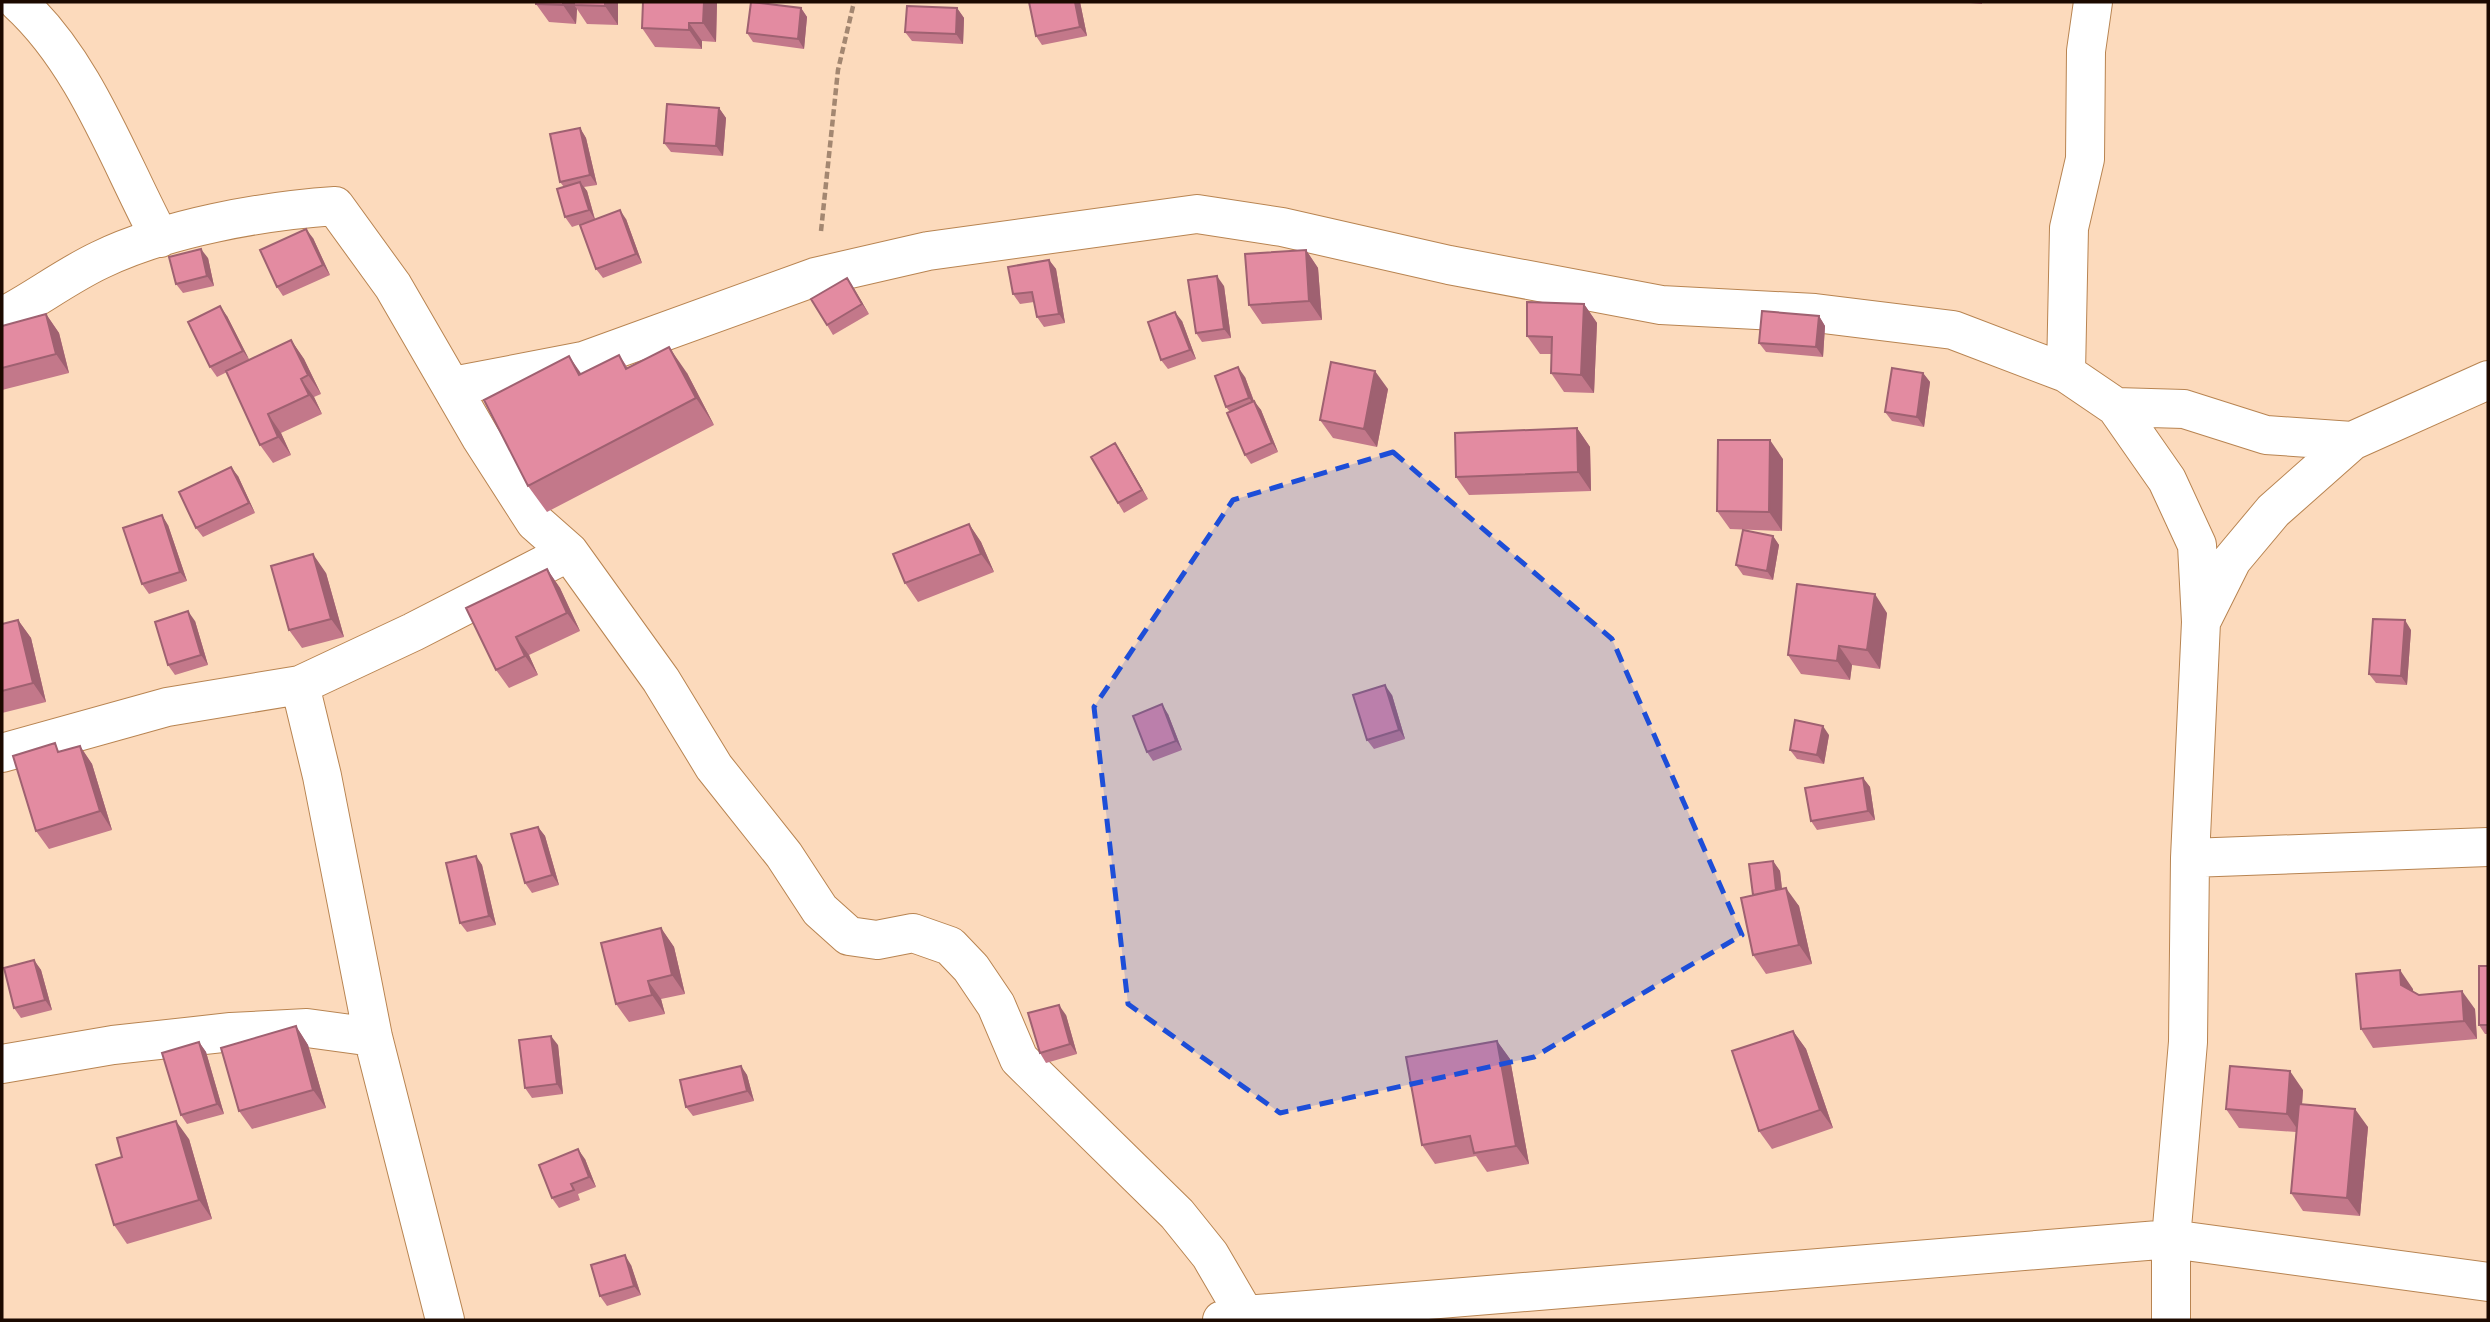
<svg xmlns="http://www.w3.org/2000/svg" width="2490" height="1322" viewBox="0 0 2490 1322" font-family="Montserrat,sans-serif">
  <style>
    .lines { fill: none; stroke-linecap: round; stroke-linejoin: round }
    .minor-casing { stroke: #b88451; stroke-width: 40 }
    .path { stroke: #a38771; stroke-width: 4.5; stroke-dasharray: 7 3.5; stroke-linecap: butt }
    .minor { stroke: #fff; stroke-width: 38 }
    .wall { fill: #c3788a }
    .shaded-wall { fill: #9f6171 }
    .building { fill: #e38ba1; stroke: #9f6171; stroke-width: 2 }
    .marked { fill: #1d4ed8; fill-opacity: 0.2; stroke: #1d4ed8; stroke-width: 5; stroke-dasharray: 14 9; stroke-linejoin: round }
  </style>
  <rect width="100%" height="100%" fill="#fcdabc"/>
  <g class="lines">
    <defs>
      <path id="minor" d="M 18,2 C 85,63 118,159 160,238
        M 2,317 C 35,300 66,276 100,260 C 166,228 262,211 335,206 L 393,286 L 481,438 L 535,522 L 569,552 L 661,680 L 714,767 L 784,855 L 820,910 L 849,936 L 877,940 L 913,933 L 950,946 L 971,968 L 996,1005 L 1019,1059 L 1177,1214 L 1210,1255 L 1245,1315
        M 2066,373 L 2069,228 L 2085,159 L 2086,51 L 2093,2
        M 453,386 L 583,361 L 815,277 L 928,251 L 1197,214 L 1282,227 L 1449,265 L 1661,305 L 1815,313 L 1953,330 L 2066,373 L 2116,407 L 2167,480 L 2197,545 L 2201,622 L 2190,858 L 2188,1042 L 2171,1239 L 2171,1320
        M 2116,407 L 2184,409 L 2266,435 L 2352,441
        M 2202,620 L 2232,560 L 2273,511 L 2352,441 L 2488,380
        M 300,685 L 322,776 L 373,1037 L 445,1320
        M 2,753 L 167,707 L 300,685 L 413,632 L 569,552
        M 2190,858 L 2488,847
        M 2,1064 L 113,1045 L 231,1032 L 307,1028 L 373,1037
        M 1222,1320 L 1245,1315 L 2171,1239 L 2488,1282"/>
    </defs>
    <use href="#minor" class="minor-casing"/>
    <path class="path" d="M 821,231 L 838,70 L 854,2"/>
    <use href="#minor" class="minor"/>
  </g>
  <path class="wall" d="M 536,2 L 618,2 L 618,25 L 587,24 L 577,9 L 576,24 L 549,22 L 536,4 Z
    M 717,2 L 716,42 L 702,41 L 702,49 L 655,47 L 642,28 Z
    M 1029,2 L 1080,2 L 1087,36 L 1042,45 L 1036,36 Z
    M 1959,2 L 1982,2 L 1982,4 Z
    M 801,8 L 807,17 L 804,49 L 753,42 L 747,33 Z
    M 957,8 L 964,18 L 963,44 L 912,41 L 905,32 Z
    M 719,108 L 726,118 L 723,156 L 671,152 L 664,143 Z
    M 580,128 L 586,138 L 597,185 L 584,187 L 587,191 L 595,219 L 626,219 L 642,263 L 603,278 L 596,269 L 584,223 L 572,227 L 565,217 L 564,187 L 560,182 Z
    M 313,238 L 330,275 L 283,296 L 277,287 Z
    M 1306,250 L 1318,268 L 1322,320 L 1262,324 L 1249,305 Z
    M 208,258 L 214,286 L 183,293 L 176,284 Z
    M 1049,260 L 1056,269 L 1065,323 L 1044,327 L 1037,317 L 1034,302 L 1020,304 L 1013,294 Z
    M 847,278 L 869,314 L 833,335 L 827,325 Z
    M 1224,286 L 1231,338 L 1202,342 L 1196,333 Z
    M 1584,304 L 1597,323 L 1594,393 L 1564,392 L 1551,373 L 1552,354 L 1540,354 L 1527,336 Z
    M 46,314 L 59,333 L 69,373 L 2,390 L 2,326 Z
    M 227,316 L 249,360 L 291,340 L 304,359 L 321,394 L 314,397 L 322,414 L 281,433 L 291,455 L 273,463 L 260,445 L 227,372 L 217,377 L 210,367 Z
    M 1819,316 L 1825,326 L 1823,357 L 1766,352 L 1759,343 Z
    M 1182,321 L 1196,359 L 1168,369 L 1161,360 Z
    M 619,355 L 628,368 L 687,373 L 714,425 L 547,512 L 528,486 L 582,374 Z
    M 1923,373 L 1930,382 L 1924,427 L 1892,421 L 1885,412 Z
    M 1245,377 L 1254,401 L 1261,410 L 1278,452 L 1251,464 L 1245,455 L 1230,412 L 1226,407 Z
    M 1388,389 L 1377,447 L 1333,438 L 1320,420 Z
    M 1577,428 L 1590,447 L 1591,491 L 1469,495 L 1456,477 Z
    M 1121,452 L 1148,499 L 1124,513 L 1118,503 Z
    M 1783,459 L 1782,531 L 1730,529 L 1717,511 Z
    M 238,476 L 255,513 L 203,537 L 196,528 Z
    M 969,524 L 981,542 L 994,572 L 918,602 L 905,583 Z
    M 168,525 L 187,581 L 149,594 L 142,584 Z
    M 1773,536 L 1779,545 L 1773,580 L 1743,575 L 1736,565 Z
    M 547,569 L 560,588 L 580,631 L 529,655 L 538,675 L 509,688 L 496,670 Z
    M 326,573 L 344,637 L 302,648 L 289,630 Z
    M 1887,613 L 1880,669 L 1852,665 L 1850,680 L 1801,674 L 1788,655 Z
    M 18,620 L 31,638 L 46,702 L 2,713 L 2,624 Z
    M 195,621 L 208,665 L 175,675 L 168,665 Z
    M 2411,630 L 2407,685 L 2376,683 L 2369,674 Z
    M 1392,695 L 1405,739 L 1374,749 L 1367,740 Z
    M 1168,714 L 1182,750 L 1153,761 L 1147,752 Z
    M 1829,735 L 1824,764 L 1797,759 L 1790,750 Z
    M 80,746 L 92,764 L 112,830 L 49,849 L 36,831 L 61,751 Z
    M 1863,778 L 1870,787 L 1875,820 L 1817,830 L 1811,821 Z
    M 538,827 L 545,836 L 559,885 L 532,893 L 525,883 Z
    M 476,856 L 482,865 L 496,925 L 467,932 L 460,923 Z
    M 1773,861 L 1780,871 L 1782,889 L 1799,906 L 1812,964 L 1766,974 L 1753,955 L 1753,895 Z
    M 661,928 L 674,947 L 685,994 L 661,999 L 665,1014 L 629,1022 L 616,1004 Z
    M 34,960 L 41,970 L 52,1010 L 21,1018 L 14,1008 Z
    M 2488,966 L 2488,1034 L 2485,1034 L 2479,1025 Z
    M 2413,989 L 2413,991 L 2419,995 L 2475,1009 L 2477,1039 L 2373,1048 L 2361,1029 Z
    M 1066,1015 L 1077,1054 L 1046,1063 L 1040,1053 Z
    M 296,1026 L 308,1045 L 326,1108 L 252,1129 L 239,1111 Z
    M 1793,1031 L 1806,1049 L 1833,1128 L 1772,1149 L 1759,1131 Z
    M 1497,1041 L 1510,1059 L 1529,1164 L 1487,1172 L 1476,1156 L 1435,1164 L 1422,1145 Z
    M 199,1042 L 206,1052 L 224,1114 L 187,1124 L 181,1115 Z
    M 558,1045 L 563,1094 L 532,1098 L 525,1088 Z
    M 741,1066 L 747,1075 L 754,1101 L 693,1116 L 686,1107 Z
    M 2303,1090 L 2302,1104 L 2368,1127 L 2360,1216 L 2303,1211 L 2291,1193 L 2296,1132 L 2239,1128 L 2226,1109 Z
    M 189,1139 L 212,1219 L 127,1244 L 114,1225 Z
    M 585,1159 L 596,1187 L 578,1194 L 580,1200 L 559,1208 L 552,1198 Z
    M 631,1265 L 641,1295 L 607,1306 L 600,1296 Z"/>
  <path class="shaded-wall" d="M 563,2 L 575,2 L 574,5 L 577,9 L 576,24 L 563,5 Z
    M 605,2 L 618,2 L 618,25 L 605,6 Z
    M 704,2 L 717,2 L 716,42 L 703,23 Z
    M 1075,2 L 1080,2 L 1087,36 L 1080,27 Z
    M 801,8 L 807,17 L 804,49 L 798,39 Z
    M 957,8 L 964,18 L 963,44 L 956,34 Z
    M 689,23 L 702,41 L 702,49 L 689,30 Z
    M 719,108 L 726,118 L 723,156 L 716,146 Z
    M 580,128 L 586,138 L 597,185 L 590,175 Z
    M 580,182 L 587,191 L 595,220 L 589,210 Z
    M 620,210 L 626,219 L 642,263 L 636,254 Z
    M 306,229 L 313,238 L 330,275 L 323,265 Z
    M 201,249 L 208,258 L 214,286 L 207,276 Z
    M 1306,250 L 1318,268 L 1322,320 L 1309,301 Z
    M 1049,260 L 1056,269 L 1065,323 L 1059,314 Z
    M 1217,276 L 1224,286 L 1231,338 L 1224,329 Z
    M 847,278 L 853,287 L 869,314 L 862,304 Z
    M 1584,304 L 1597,323 L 1594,393 L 1581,375 Z
    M 220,306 L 227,316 L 250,361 L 243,351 Z
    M 1175,312 L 1182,321 L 1196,359 L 1190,350 Z
    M 46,314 L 59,333 L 69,373 L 56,354 Z
    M 1819,316 L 1825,326 L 1823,357 L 1816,347 Z
    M 291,340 L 304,359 L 321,394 L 308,375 Z
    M 669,347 L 687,373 L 714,425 L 696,398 Z
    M 569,356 L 587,382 L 579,375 Z
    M 1238,367 L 1245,377 L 1256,407 L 1249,398 Z
    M 1375,371 L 1388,389 L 1377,447 L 1364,429 Z
    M 1923,373 L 1930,382 L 1924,427 L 1917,417 Z
    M 301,379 L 314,397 L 322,414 L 309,395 Z
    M 1254,401 L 1261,410 L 1278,452 L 1272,443 Z
    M 268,414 L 281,433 L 291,455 L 278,437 Z
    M 1577,428 L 1590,447 L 1591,491 L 1578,472 Z
    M 1770,440 L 1783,459 L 1782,531 L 1769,512 Z
    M 1115,443 L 1121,452 L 1148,499 L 1142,490 Z
    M 231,467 L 238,476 L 255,513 L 249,503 Z
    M 162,515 L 168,525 L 187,581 L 180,572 Z
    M 969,524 L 981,542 L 994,572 L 981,554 Z
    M 1773,536 L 1779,545 L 1773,580 L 1767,571 Z
    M 313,554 L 326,573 L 344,637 L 331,619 Z
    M 547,569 L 560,588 L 580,631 L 567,613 Z
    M 1875,594 L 1887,613 L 1880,669 L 1867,650 Z
    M 188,611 L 195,621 L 208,665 L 201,655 Z
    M 18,620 L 31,638 L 46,702 L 33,683 Z
    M 2405,620 L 2411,630 L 2407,685 L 2401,676 Z
    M 516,637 L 529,655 L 538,675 L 525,656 Z
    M 1839,646 L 1852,665 L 1850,680 L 1837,661 Z
    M 1385,685 L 1392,695 L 1405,739 L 1399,730 Z
    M 1162,704 L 1168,714 L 1182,750 L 1176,741 Z
    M 1823,726 L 1829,735 L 1824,764 L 1817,755 Z
    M 80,746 L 92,764 L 112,830 L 100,811 Z
    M 1863,778 L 1870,787 L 1875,820 L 1868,811 Z
    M 538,827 L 545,836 L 559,885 L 552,875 Z
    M 476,856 L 482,865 L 496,925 L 489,916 Z
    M 1773,861 L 1780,871 L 1784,908 L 1777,898 Z
    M 1786,888 L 1799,906 L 1812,964 L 1799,945 Z
    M 661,928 L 674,947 L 685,994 L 672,975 Z
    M 34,960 L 41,970 L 52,1010 L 45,1000 Z
    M 2400,970 L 2413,989 L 2414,1004 L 2401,985 Z
    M 648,981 L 661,999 L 665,1014 L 652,995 Z
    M 2462,991 L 2475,1009 L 2477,1039 L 2464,1021 Z
    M 1059,1005 L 1066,1015 L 1077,1054 L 1070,1044 Z
    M 296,1026 L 308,1045 L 326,1108 L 313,1090 Z
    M 1793,1031 L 1806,1049 L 1833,1128 L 1820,1110 Z
    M 551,1036 L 558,1045 L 563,1094 L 557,1084 Z
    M 1497,1041 L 1510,1059 L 1529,1164 L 1516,1146 Z
    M 199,1042 L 206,1052 L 224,1114 L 217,1104 Z
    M 741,1066 L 747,1075 L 754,1101 L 747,1091 Z
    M 2290,1071 L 2303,1090 L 2300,1133 L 2287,1114 Z
    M 2355,1109 L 2368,1127 L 2360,1216 L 2347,1198 Z
    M 176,1121 L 189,1139 L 212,1219 L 199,1200 Z
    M 578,1149 L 585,1159 L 596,1187 L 589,1177 Z
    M 625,1255 L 631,1265 L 641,1295 L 634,1286 Z"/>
  <path class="building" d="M 536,2 L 563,2 L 563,5 L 536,4 Z
    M 574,2 L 605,2 L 605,6 L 574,5 Z
    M 643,2 L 704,2 L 703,23 L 689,23 L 689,30 L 642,28 Z
    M 751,2 L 801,8 L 798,39 L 747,33 Z
    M 1029,2 L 1075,2 L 1080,27 L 1036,36 Z
    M 907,6 L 957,8 L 956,34 L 905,32 Z
    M 667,104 L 719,108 L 716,146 L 664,143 Z
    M 580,128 L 590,175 L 560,182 L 550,134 Z
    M 580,182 L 589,210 L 565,217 L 557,189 Z
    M 620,210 L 636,254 L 596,269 L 580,225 Z
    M 306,229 L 323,265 L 277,287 L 260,250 Z
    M 201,249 L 207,276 L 176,284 L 169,257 Z
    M 1306,250 L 1309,301 L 1249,305 L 1245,254 Z
    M 1049,260 L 1059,314 L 1037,317 L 1032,292 L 1013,294 L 1008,267 Z
    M 1217,276 L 1224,329 L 1196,333 L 1188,280 Z
    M 847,278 L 862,304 L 827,325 L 811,299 Z
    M 1527,302 L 1584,304 L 1581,375 L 1551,373 L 1552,337 L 1527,336 Z
    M 220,306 L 243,351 L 210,367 L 188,322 Z
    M 1762,311 L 1819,316 L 1816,347 L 1759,343 Z
    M 1175,312 L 1190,350 L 1161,360 L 1148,322 Z
    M 46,314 L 56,354 L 2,368 L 2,326 Z
    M 291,340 L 308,375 L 301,379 L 309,395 L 268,414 L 278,437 L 260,445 L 226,371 Z
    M 669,347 L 696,398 L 528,486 L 484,400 L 569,356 L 579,375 L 619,355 L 626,369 Z
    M 1331,362 L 1375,371 L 1364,429 L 1320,420 Z
    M 1238,367 L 1249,398 L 1226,407 L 1215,376 Z
    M 1892,368 L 1923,373 L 1917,417 L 1885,412 Z
    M 1254,401 L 1272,443 L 1245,455 L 1227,413 Z
    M 1577,428 L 1578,472 L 1456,477 L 1455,433 Z
    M 1718,440 L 1770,440 L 1769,512 L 1717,511 Z
    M 1115,443 L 1142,490 L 1118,503 L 1091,457 Z
    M 231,467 L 249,503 L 196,528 L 179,492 Z
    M 162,515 L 180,572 L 142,584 L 123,528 Z
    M 969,524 L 981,554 L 905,583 L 893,554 Z
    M 1743,530 L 1773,536 L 1767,571 L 1736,565 Z
    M 313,554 L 331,619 L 289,630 L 271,566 Z
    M 547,569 L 567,613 L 516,637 L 525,656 L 496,670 L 466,608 Z
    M 1797,584 L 1875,594 L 1867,650 L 1839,646 L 1837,661 L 1788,655 Z
    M 188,611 L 201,655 L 168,665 L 155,622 Z
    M 2373,619 L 2405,620 L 2401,676 L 2369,674 Z
    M 18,620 L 33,683 L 2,691 L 2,624 Z
    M 1385,685 L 1399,730 L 1367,740 L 1353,695 Z
    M 1162,704 L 1176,741 L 1147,752 L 1133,716 Z
    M 1795,720 L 1823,726 L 1817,755 L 1790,750 Z
    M 55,743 L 58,752 L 80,746 L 100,811 L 36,831 L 13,756 Z
    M 1863,778 L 1868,811 L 1811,821 L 1805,788 Z
    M 538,827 L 552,875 L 525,883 L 511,834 Z
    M 476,856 L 489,916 L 460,923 L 446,863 Z
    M 1773,861 L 1776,890 L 1753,895 L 1749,864 Z
    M 1786,888 L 1799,945 L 1753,955 L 1741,898 Z
    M 661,928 L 672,975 L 648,981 L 652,995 L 616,1004 L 601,943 Z
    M 34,960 L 45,1000 L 14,1008 L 4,968 Z
    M 2479,966 L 2488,966 L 2488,1025 L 2479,1025 Z
    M 2400,970 L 2401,985 L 2419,995 L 2462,991 L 2464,1021 L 2361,1029 L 2356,974 Z
    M 1059,1005 L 1070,1044 L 1040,1053 L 1028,1013 Z
    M 296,1026 L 313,1090 L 239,1111 L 221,1048 Z
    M 1793,1031 L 1820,1110 L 1759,1131 L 1732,1051 Z
    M 551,1036 L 557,1084 L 525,1088 L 519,1040 Z
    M 1497,1041 L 1516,1146 L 1474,1153 L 1470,1136 L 1422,1145 L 1406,1057 Z
    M 199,1042 L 217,1104 L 181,1115 L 162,1053 Z
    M 741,1066 L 747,1091 L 686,1107 L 680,1080 Z
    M 2230,1066 L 2290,1071 L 2287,1114 L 2226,1109 Z
    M 2299,1104 L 2355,1109 L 2347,1198 L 2291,1193 Z
    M 176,1121 L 199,1200 L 114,1225 L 96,1165 L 122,1157 L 117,1138 Z
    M 578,1149 L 589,1177 L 571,1184 L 574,1190 L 552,1198 L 539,1165 Z
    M 625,1255 L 634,1286 L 600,1296 L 591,1265 Z"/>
  <path class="marked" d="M 1393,452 L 1612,639 L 1742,935 L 1534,1057 L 1280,1113 L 1128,1004 L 1094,707 L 1233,500 Z"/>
  <rect width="2490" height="1322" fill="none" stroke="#1b0900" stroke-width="7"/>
</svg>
